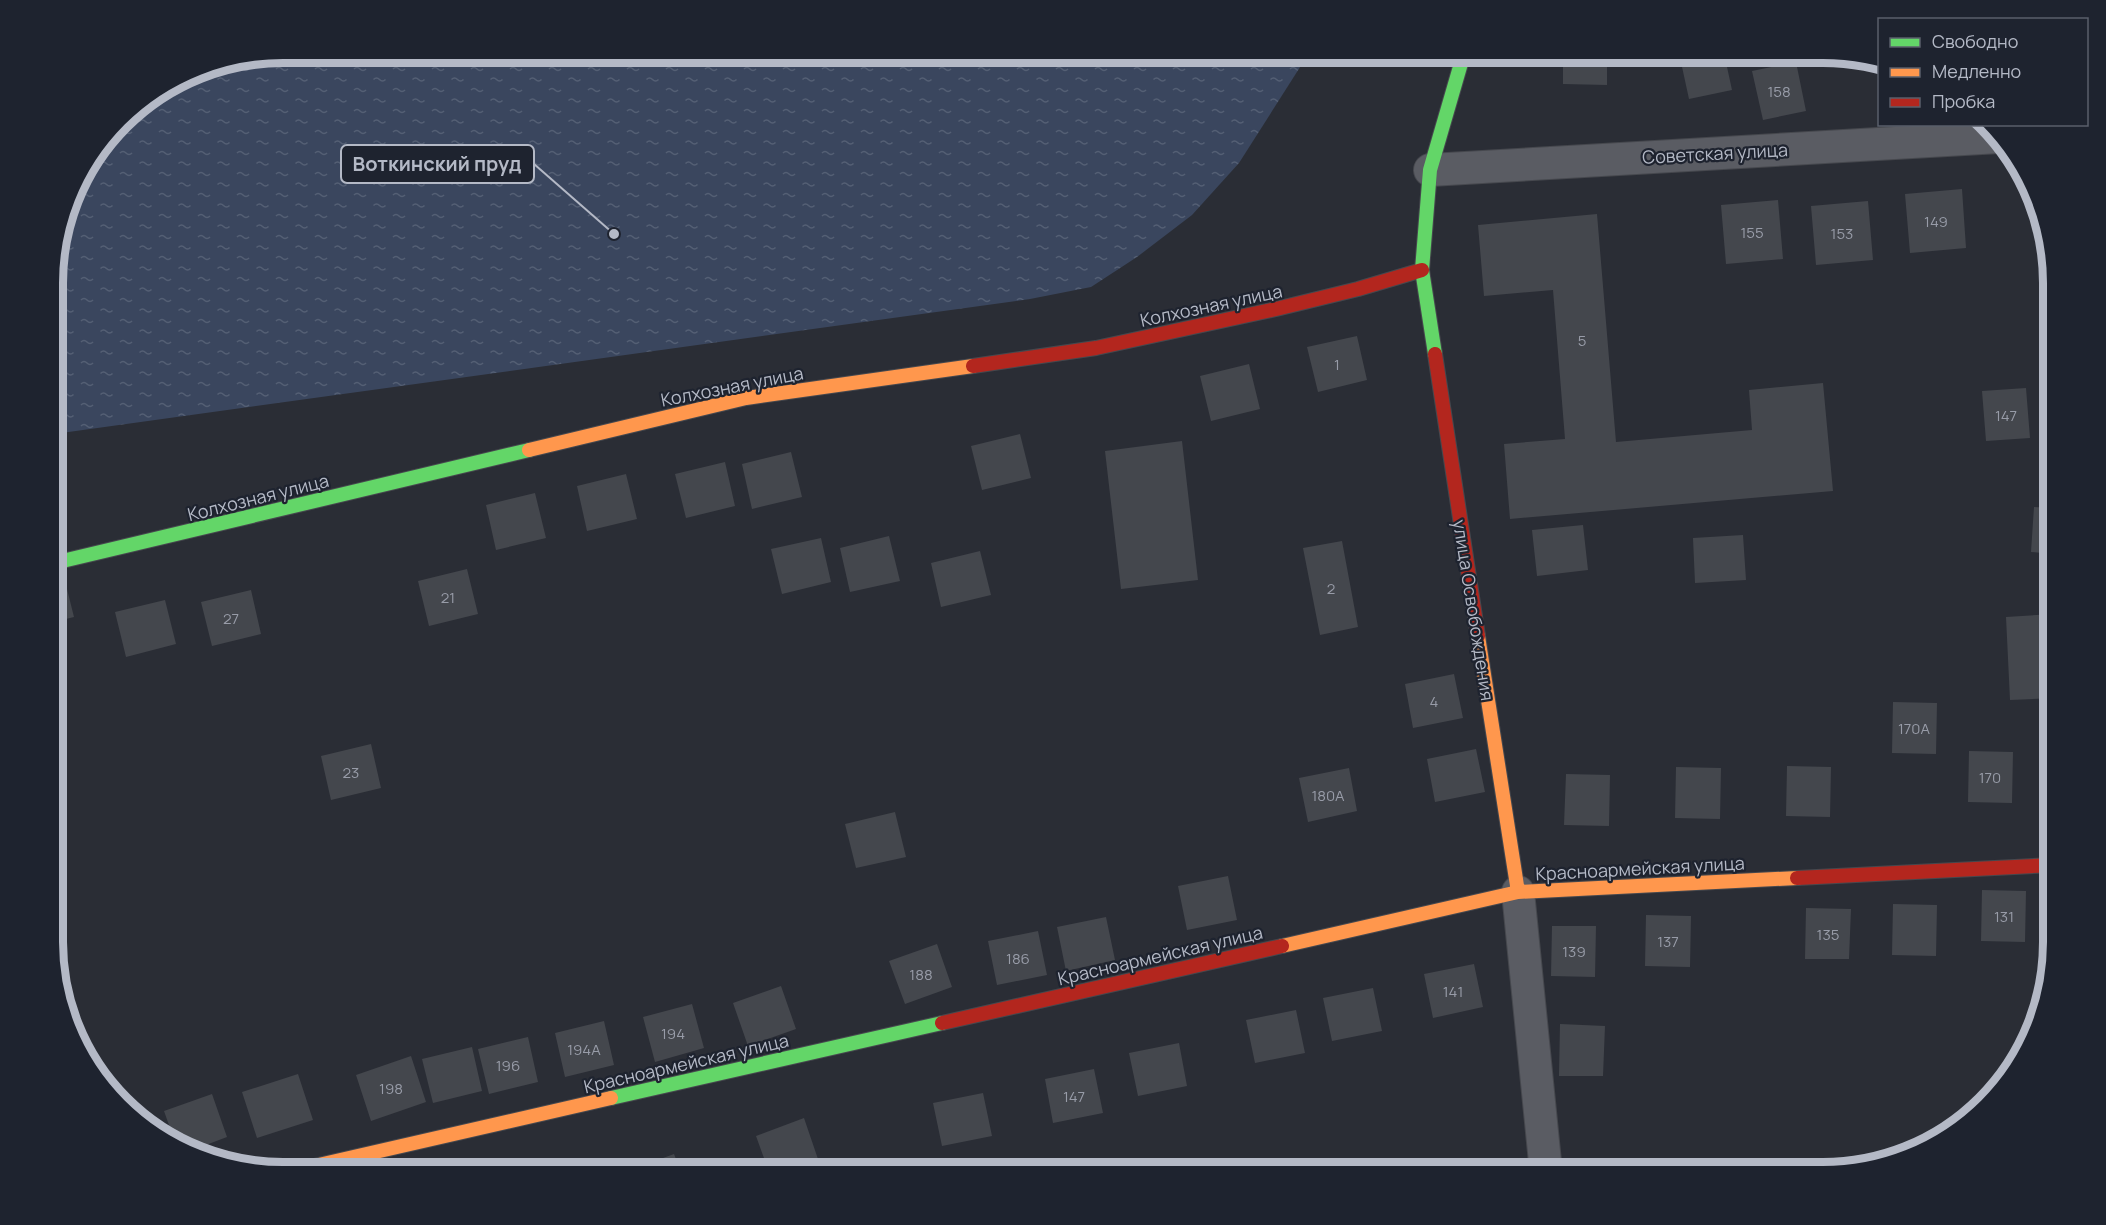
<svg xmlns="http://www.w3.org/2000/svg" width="2106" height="1225" viewBox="0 0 2106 1225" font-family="Manrope,sans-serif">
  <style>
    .water { fill: url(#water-ripples) }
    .building { fill: #44474d }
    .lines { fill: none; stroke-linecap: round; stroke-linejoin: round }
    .street-casing { stroke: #46484e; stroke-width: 34 }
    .fast-casing { stroke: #46484e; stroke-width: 16 }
    .slow-casing { stroke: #46484e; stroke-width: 16 }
    .jam-casing { stroke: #46484e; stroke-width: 16 }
    .street { stroke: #5a5c63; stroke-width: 32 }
    .fast { stroke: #63d668; stroke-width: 14 }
    .slow { stroke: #ff974d; stroke-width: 14 }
    .jam { stroke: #b3261e; stroke-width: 14 }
    .labels { text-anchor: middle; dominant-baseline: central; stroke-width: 4.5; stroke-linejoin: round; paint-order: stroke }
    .number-label { font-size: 15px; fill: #989ca8 }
    .street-label { font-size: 18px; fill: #b4b9c6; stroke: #1e232f }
    .rim { fill: none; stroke: #b4b9c6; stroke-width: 8 }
    .leader { fill: none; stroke: #b4b9c6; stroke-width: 2 }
    .callout-dot { fill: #b4b9c6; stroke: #1e232f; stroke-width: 2 }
    .callout { fill: #1e232f; stroke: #b4b9c6; stroke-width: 2 }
    .callout-label { font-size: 20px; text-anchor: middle; font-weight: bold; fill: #b4b9c6 }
  </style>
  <defs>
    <pattern id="water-ripples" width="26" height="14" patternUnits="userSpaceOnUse" patternTransform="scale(1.5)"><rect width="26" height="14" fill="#3a465e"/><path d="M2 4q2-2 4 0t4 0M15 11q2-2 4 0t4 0" fill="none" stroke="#545f74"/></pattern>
  </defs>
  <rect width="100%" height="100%" fill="#2a2d35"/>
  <path class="water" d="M 283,53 L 1309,53 L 1239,163 L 1192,215 L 1137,257 L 1091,287 L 1030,299 L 54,434 L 54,253 L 76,181 L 131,110 L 195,70 Z"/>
  <path class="building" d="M 1563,53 L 1607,53 L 1607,85 L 1563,84 Z
    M 1679,53 L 1724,53 L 1732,90 L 1689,99 Z
    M 1796,62 L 1806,111 L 1763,120 L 1752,71 Z
    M 1962,189 L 1966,248 L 1910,253 L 1905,194 Z
    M 1778,200 L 1783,259 L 1726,264 L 1721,205 Z
    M 1868,201 L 1873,260 L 1816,265 L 1811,206 Z
    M 1597,214 L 1616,442 L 1752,430 L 1749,390 L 1823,383 L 1833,491 L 1510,519 L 1504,444 L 1565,439 L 1553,290 L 1484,296 L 1478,225 Z
    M 1357,336 L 1367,380 L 1318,392 L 1307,347 Z
    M 1249,364 L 1260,409 L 1211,421 L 1200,376 Z
    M 2026,388 L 2030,438 L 1986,441 L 1982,391 Z
    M 1020,434 L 1031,478 L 982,490 L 971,446 Z
    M 1182,441 L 1198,580 L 1121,589 L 1105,451 Z
    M 791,452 L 802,497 L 752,509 L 742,464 Z
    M 725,462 L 735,506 L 686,518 L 675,474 Z
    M 626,474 L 637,519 L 587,531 L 577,486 Z
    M 535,493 L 546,538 L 496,550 L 486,505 Z
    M 2034,507 L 2053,508 L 2053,554 L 2031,552 Z
    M 1583,525 L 1588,570 L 1537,576 L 1532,530 Z
    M 1743,535 L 1746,580 L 1695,583 L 1693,538 Z
    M 889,536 L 900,581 L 850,592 L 840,548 Z
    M 821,538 L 831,582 L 782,594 L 771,549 Z
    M 1342,541 L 1358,627 L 1320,635 L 1303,548 Z
    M 980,551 L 991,595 L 941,607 L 931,563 Z
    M 467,569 L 478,614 L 429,626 L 418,581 Z
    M 63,573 L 74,617 L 54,622 L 54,575 Z
    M 251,590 L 261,634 L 212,646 L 201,602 Z
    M 165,600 L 176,644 L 126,657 L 115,612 Z
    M 2053,614 L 2053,698 L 2010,700 L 2006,617 Z
    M 1454,674 L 1463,718 L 1413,728 L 1405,684 Z
    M 1893,702 L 1937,703 L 1936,754 L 1892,753 Z
    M 371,744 L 381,788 L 331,800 L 321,756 Z
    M 1476,749 L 1485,792 L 1435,802 L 1427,759 Z
    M 1969,751 L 2013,752 L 2012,803 L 1968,802 Z
    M 1787,766 L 1831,767 L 1830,817 L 1786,816 Z
    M 1676,767 L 1721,768 L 1720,819 L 1675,818 Z
    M 1349,768 L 1357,811 L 1308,822 L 1299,778 Z
    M 1566,774 L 1610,775 L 1609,826 L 1564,825 Z
    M 895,812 L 906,857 L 856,868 L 845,824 Z
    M 1228,876 L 1237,920 L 1187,930 L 1178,886 Z
    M 1982,890 L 2026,891 L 2025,942 L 1981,941 Z
    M 1893,904 L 1937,905 L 1936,956 L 1892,955 Z
    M 1806,908 L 1851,909 L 1849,959 L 1805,959 Z
    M 1646,915 L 1691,916 L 1690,967 L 1645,966 Z
    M 1106,917 L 1115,960 L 1066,971 L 1057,927 Z
    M 1552,926 L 1596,926 L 1595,977 L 1551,976 Z
    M 1038,931 L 1047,975 L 997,985 L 988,941 Z
    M 937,944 L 952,987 L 905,1004 L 889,961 Z
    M 1474,964 L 1483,1007 L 1433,1018 L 1424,974 Z
    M 781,986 L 796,1029 L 748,1046 L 733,1003 Z
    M 1373,988 L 1382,1031 L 1332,1041 L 1323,998 Z
    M 692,1004 L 704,1048 L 655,1062 L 643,1017 Z
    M 1296,1010 L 1305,1053 L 1255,1063 L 1246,1020 Z
    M 604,1021 L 614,1065 L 565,1077 L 555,1033 Z
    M 1560,1024 L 1605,1026 L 1603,1076 L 1559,1076 Z
    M 528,1037 L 538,1082 L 489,1094 L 478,1049 Z
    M 1179,1043 L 1187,1086 L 1138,1096 L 1129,1053 Z
    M 472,1047 L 482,1091 L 433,1103 L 422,1059 Z
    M 411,1056 L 426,1102 L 371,1121 L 356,1075 Z
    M 1094,1069 L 1103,1113 L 1053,1123 L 1045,1079 Z
    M 298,1074 L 313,1120 L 257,1138 L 242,1092 Z
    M 983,1093 L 992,1136 L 942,1146 L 933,1103 Z
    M 212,1094 L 227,1137 L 190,1151 L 176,1145 L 164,1111 Z
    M 804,1118 L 819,1162 L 789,1172 L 769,1172 L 756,1136 Z
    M 674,1154 L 681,1172 L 625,1172 Z"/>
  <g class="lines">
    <defs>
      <path id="street" d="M 1430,170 L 1999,137
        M 1518,892 L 1546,1172"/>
      <path id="fast" d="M 1435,354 L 1422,270 L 1430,170 L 1464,53
        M 54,563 L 529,450
        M 611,1098 L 942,1023"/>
      <path id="slow" d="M 529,450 L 746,398 L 973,366
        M 1478,636 L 1518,892
        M 1282,946 L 1518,892 L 1797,878
        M 288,1172 L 611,1098"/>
      <path id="jam" d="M 1435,354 L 1478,636
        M 973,366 L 1096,348 L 1276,309 L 1358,289 L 1422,270
        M 1797,878 L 2053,865
        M 942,1023 L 1282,946"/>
    </defs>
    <use href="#street" class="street-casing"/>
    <use href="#fast" class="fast-casing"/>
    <use href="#slow" class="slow-casing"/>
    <use href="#jam" class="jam-casing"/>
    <use href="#street" class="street"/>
    <use href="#fast" class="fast"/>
    <use href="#slow" class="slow"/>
    <use href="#jam" class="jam"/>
  </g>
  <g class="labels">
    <g class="number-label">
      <text x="1779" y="91">158</text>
      <text x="1936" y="221">149</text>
      <text x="1752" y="232">155</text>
      <text x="1842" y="233">153</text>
      <text x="1582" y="340">5</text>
      <text x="1337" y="364">1</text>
      <text x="2006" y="415">147</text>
      <text x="1331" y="588">2</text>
      <text x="448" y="597">21</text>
      <text x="231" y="618">27</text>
      <text x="1434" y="701">4</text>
      <text x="1914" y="728">170А</text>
      <text x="351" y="772">23</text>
      <text x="1990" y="777">170</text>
      <text x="1328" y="795">180А</text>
      <text x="2004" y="916">131</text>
      <text x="1828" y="934">135</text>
      <text x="1668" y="941">137</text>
      <text x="1574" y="951">139</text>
      <text x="1018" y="958">186</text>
      <text x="921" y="974">188</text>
      <text x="1453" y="991">141</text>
      <text x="673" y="1033">194</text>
      <text x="584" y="1049">194А</text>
      <text x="508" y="1065">196</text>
      <text x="391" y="1088">198</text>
      <text x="1074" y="1096">147</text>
    </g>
    <g class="street-label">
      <text transform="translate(1715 153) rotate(-3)">Советская улица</text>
      <text transform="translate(1211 305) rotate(-12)">Колхозная улица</text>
      <text transform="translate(732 386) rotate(-11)">Колхозная улица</text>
      <text transform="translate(258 497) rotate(-14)">Колхозная улица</text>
      <text transform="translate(1474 610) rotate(81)">улица Освобождения</text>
      <text transform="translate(1640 868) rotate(-3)">Красноармейская улица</text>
      <text transform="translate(1160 955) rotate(-13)">Красноармейская улица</text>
      <text transform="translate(686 1063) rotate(-13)">Красноармейская улица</text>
    </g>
  </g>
  <path d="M0 0H2106V1225H0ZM283 63H1823A220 220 0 0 1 2043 283V942A220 220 0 0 1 1823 1162H283A220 220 0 0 1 63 942V283A220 220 0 0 1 283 63Z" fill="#1e232f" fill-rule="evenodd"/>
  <path class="rim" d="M283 63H1823A220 220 0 0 1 2043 283V942A220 220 0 0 1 1823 1162H283A220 220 0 0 1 63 942V283A220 220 0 0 1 283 63Z"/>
  <path class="leader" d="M614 234L534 164"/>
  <circle class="callout-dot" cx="614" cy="234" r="6"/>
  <rect class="callout" x="341" y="145" width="193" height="38" rx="6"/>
  <g class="callout-label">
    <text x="437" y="171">Воткинский пруд</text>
  </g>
  <rect x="1878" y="18" width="210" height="108" fill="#1e232f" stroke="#5a5f6b" stroke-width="1.5"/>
  <rect x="1890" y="38" width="30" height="9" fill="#63d668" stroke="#5a5f6b" stroke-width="1.5"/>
  <text x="1932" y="48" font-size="18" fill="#b4b9c6">Свободно</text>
  <rect x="1890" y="68" width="30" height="9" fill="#ff974d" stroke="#5a5f6b" stroke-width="1.5"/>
  <text x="1932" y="78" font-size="18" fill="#b4b9c6">Медленно</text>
  <rect x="1890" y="98" width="30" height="9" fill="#b3261e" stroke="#5a5f6b" stroke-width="1.5"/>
  <text x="1932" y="108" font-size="18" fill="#b4b9c6">Пробка</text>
</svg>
